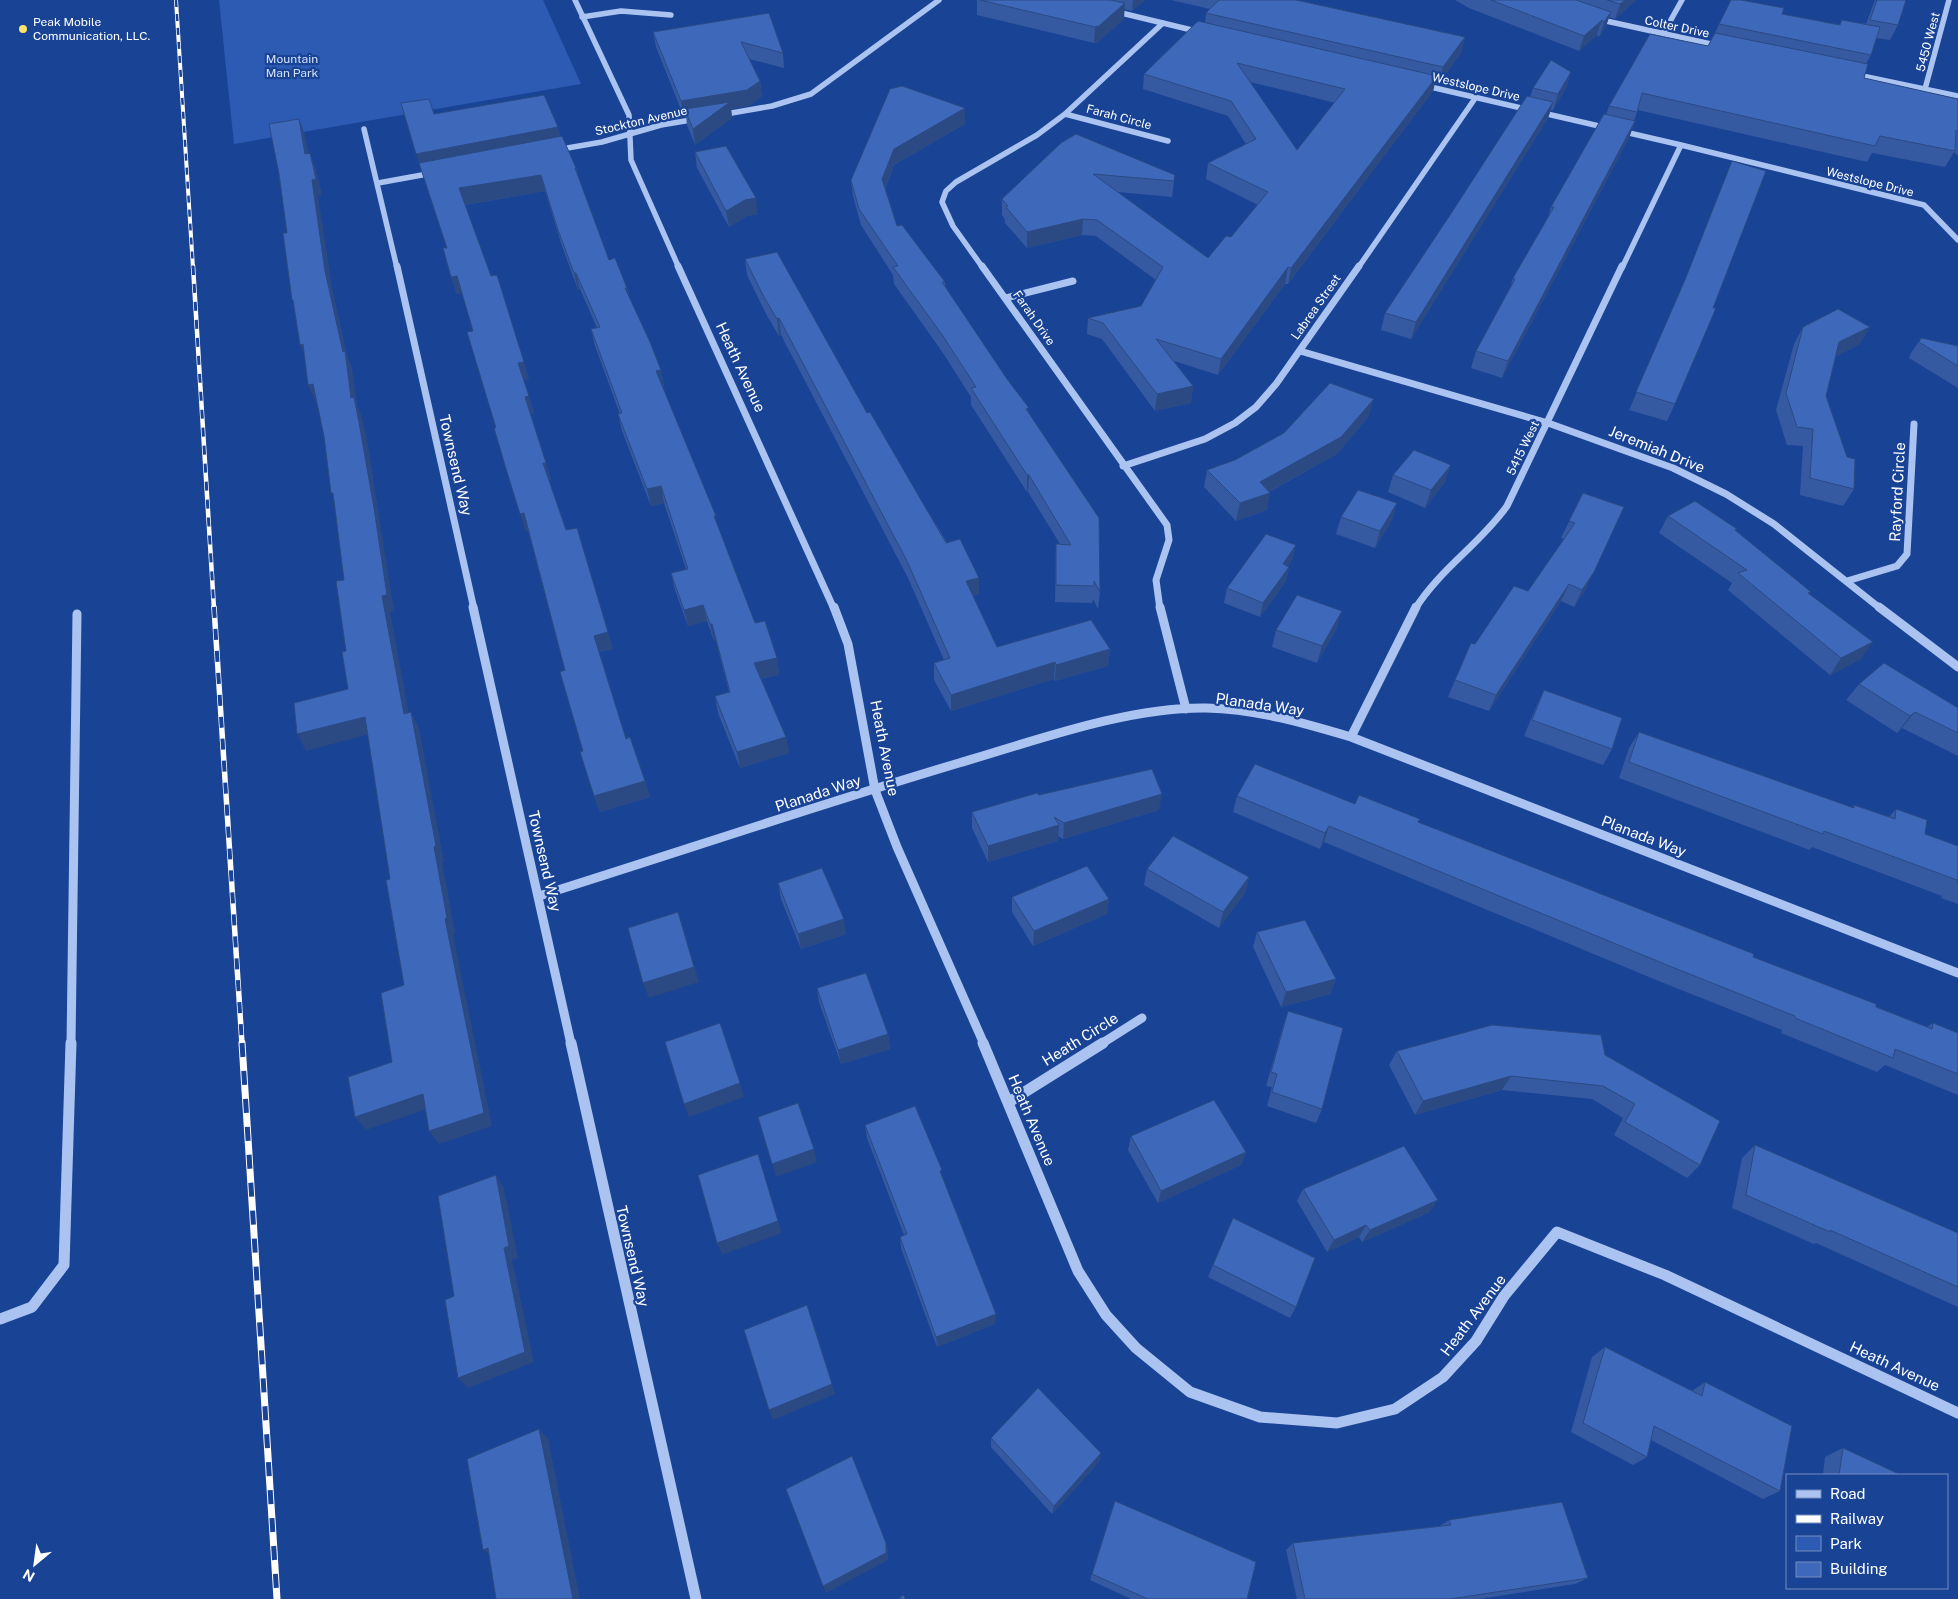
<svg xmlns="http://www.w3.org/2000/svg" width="1958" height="1599" font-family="'Public Sans',sans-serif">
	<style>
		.green { fill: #2d5bb3 }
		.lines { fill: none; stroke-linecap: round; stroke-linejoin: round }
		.minor-far3 { stroke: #abc3f0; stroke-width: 5.5 }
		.minor-far2 { stroke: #abc3f0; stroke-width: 7 }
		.minor-far1 { stroke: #abc3f0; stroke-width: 9 }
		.minor { stroke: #abc3f0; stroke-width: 11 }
		.rail-far3-casing { stroke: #fff; stroke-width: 4 }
		.rail-far2-casing { stroke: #fff; stroke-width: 4.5 }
		.rail-far1-casing { stroke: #fff; stroke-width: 5.5 }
		.rail-casing { stroke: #fff; stroke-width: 7 }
		.rail-far3 { stroke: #194395; stroke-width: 2.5; stroke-dasharray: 7; stroke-linecap: butt }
		.rail-far2 { stroke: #194395; stroke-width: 3; stroke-dasharray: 9; stroke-linecap: butt }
		.rail-far1 { stroke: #194395; stroke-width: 4; stroke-dasharray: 11; stroke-linecap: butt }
		.rail { stroke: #194395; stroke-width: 5; stroke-dasharray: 14; stroke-linecap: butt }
		.wall { fill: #355aa1; fill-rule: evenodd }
		.shaded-wall { fill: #2b4a83 }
		.building { fill: #3e69bb; stroke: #2b4a83; fill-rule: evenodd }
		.poi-dot { fill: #ffe36a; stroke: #194395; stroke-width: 2 }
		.labels { text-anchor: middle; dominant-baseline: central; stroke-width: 4.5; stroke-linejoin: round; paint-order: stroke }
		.far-poi-label { font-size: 12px; fill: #fff; stroke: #194395; text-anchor: start }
		.far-street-label { font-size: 12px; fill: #fff; stroke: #194395 }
		.far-park-label { font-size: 12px; fill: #d2e0fb; stroke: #194395 }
		.street-label { font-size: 15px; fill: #fff; stroke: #194395 }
	</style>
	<rect width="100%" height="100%" fill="#194395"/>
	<path class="green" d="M219,0H543L581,84L234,144Z"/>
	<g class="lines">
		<path class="minor-far3" d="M575,0L629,115L631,160L679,268
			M1113,11L1200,32
			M582,17L621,11L671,15
			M1597,19L1720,46
			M1663,34L1682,0
			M1853,74L1958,96
			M1422,85L1681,145L1924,205L1958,240
			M1925,89L1949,0
			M1065,114L1168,141
			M720,115L772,106L811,94L939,0
			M364,129L397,268
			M556,150L602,142L661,125L697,119
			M378,183L433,173
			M983,268L953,226L942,202L946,191L956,182L1037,135L1065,114L1163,23
			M1358,268L1476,97
			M1622,268L1681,145"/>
		<path class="minor-far2" d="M397,266L474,609
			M678,266L834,609
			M982,266L1167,525L1169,540L1156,580L1160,609
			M1006,298L1073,281
			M1300,351L1548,423L1673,468L1726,494L1774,524L1881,609
			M1123,466L1205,439L1235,423L1256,407L1276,384L1359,266
			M1847,581L1897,566L1907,554L1914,424
			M1415,609C1440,569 1480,544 1507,506L1622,266"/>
		<path class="minor-far1" d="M473,607L571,1044
			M834,607L848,644L875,790L897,847L984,1044
			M1160,607L1186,709
			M1879,607L1958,667
			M1351,737L1416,607
			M539,896C679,852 818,805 959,763C1035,741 1126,707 1206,708C1256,709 1304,723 1351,737L1958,973
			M71,1044L77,614
			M1101,1044L1142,1018"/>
		<path class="minor" d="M571,1043L696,1599
			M983,1043L1078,1271L1106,1315L1136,1348L1190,1392L1260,1417L1337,1423L1395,1409L1443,1377L1476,1341L1504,1296L1557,1232L1665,1275L1958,1413
			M1009,1102L1103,1043
			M0,1319L32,1307L64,1265L71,1043"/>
		<defs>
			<path id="rail-far3" d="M176,0L193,268"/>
			<path id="rail-far2" d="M193,266L214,609"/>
			<path id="rail-far1" d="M214,607L242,1044"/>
			<path id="rail" d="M242,1043L277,1599"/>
		</defs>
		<use href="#rail-far3" class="rail-far3-casing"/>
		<use href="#rail-far2" class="rail-far2-casing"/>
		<use href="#rail-far1" class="rail-far1-casing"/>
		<use href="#rail" class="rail-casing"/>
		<use href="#rail-far3" class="rail-far3"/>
		<use href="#rail-far2" class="rail-far2"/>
		<use href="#rail-far1" class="rail-far1"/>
		<use href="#rail" class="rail"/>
	</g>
	<path class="wall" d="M977,0H1145L1132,11L1124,9V19L1098,42L1094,43L977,15Z
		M1171,0H1296L1465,37L1461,53L1439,83L1435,82L1433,91L1288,284H1285L1218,375L1174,361L1193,386L1191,403L1155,411L1102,339L1087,334L1088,318L1141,306L1156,280L1096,236L1082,235L1027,248L1005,223V220L1002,215V199L1061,143L1175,175L1172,197L1118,192L1208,258L1231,237L1258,205L1206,179L1208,163L1246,144L1228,116L1143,89L1144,74L1205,23L1206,13L1210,9ZM1250,82L1304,95L1335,103L1297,150Z
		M1455,0H1636L1615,19L1609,17L1606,26L1599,37L1597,35L1579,51L1469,8Z
		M1875,0H1906L1898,25L1890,40L1876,38L1871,55L1866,64L1864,78L1958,99V156L1954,152L1945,167L1872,153L1867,162L1638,110L1634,121H1635L1629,138L1502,378L1471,368L1476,351L1510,288L1513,278L1548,217L1551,207L1606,115L1609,106L1708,46L1715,33L1719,24L1784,8L1782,14L1839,25L1842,20L1866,24Z
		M769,13L783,53L784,68L749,59L760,81L762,96L749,106L731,109L732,118L695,145L687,125L686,116L684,117L656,47L653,32Z
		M1571,72L1566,88L1553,110H1551L1548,118L1411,339L1381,330L1385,313L1530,97L1533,88Z
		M401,103L434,114L558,127L560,137L576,168L579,179L609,260L627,288L630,299L661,370L664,387H663L755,623L777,658L779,675L761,679L786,737L789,753L740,768L718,713L715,696L729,692L716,641H714L707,621L688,626L675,590L671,573L686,569L664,503L651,506L622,431L618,414H620L595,346L591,329L597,328L580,289L578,290L561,243L545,191L465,205L529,379L524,380L534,413L530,414L551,480H549L566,530L613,649L599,652L626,739L645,781L650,797L600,812L594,796L565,670L528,530L526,531L496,428L473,331L462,293L457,294L451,277L447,248Z
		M965,108V124L894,165L885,189L897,226L945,282V287L1029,412L1100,592L1098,609L1093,599L1092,603L1055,602L1056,544H1060L1028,492H1027L971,405V397L943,353L894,284L893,275L861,225L853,196L851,180Z
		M695,152L758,214L747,216L729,227L697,168Z
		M1732,161L1675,404L1667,421L1629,410L1678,297Z
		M745,259L867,413L979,594L973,596L997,647L1110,649L1108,666L1055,681L1054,679L951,711L934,680V663L944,660L908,578L781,335L779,336L766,314L747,275Z
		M1803,327L1860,344L1836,356L1826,396L1854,489L1843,506L1800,495L1803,446L1787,445L1776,410L1794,344Z
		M1921,338L1958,346V388L1909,358L1911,353Z
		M1369,416L1337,454L1269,492L1267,510L1236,521L1204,487L1207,470L1235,460L1284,433Z
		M1393,475L1445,482L1425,508L1388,492Z
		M1583,493L1586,589L1574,607L1561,601L1489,711L1448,697L1455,680L1475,644L1528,591L1564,539L1561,538Z
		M1397,503L1392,520L1375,548L1336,534L1341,517Z
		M1668,516L1736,531L1809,594L1861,659L1830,675L1728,590L1732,583L1659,533Z
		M1296,545L1292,560L1288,566L1289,567L1286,581L1260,617L1224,603L1227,588Z
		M1337,628L1317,663L1272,647L1276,630Z
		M1859,684L1958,708V756L1902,728L1897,733L1846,700Z
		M1544,690L1612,749L1603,765L1524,736L1536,707Z
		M1639,732L1852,808L1854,805L1889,817L1896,809L1925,834L1958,846V904L1941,898L1942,896L1812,847L1810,850L1619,778L1629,748Z
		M1039,795L1159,810L1063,839L1058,836V841L988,862L972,828V812Z
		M1237,796L1355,804L1418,822L1927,1027L1933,1023L1958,1033V1095L1885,1065L1877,1072L1781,1033L1782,1030L1661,982L1324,842L1320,849L1233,812Z
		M1147,869L1249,877L1245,893L1219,928L1144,885Z
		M778,883L846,934L801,949L781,899Z
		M1012,897L1109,899L1107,914L1033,946L1012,912Z
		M1257,932L1336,979L1330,994L1281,1007L1253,947Z
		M817,988L888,1034L890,1049L841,1064L819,1002Z
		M1288,1011L1322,1109L1316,1123L1267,1106L1272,1087L1266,1086L1283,1026Z
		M1397,1051L1605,1055L1700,1165L1687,1178L1614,1135L1623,1118L1592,1099L1502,1090L1415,1115L1389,1065Z
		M865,1125L942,1176L995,1324L937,1347L901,1248L900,1237L904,1235L867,1138Z
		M1131,1136L1246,1152L1241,1165L1158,1203L1128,1150Z
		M1755,1145L1958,1233V1307L1816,1243L1814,1244L1732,1208L1742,1158Z
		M1303,1189L1430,1212L1362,1242L1359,1237L1327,1252L1297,1201Z
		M1213,1265L1296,1307L1290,1318L1208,1277Z
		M1605,1347L1692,1391L1705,1382L1780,1491L1763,1499L1651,1440L1647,1457L1633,1465L1571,1432L1592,1357Z
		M991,1438L1101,1453L1099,1462L1052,1514L991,1447Z
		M1843,1448L1901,1475H1823L1825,1457Z
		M1112,1509L1247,1599H1131L1090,1580Z
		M1449,1520L1588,1578L1575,1584L1479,1599H1297L1286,1550L1293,1543L1440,1526Z"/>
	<path class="shaded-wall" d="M1133,0H1145L1132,11Z
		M1625,0H1636L1615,19L1620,4Z
		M1125,3L1124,19L1098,42L1094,43L1095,27Z
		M1611,12L1606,26L1599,37L1604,22Z
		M1602,20L1597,35L1579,51L1584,36Z
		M1465,37L1461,53L1439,83L1443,67Z
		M1571,72L1566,88L1553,110L1558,94Z
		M1437,76L1433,91L1288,284L1291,268Z
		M760,81L762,96L749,106L731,109L732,118L695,145L693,129L685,109L686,116L684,117L681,101Z
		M1553,102L1548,118L1411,339L1416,322Z
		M965,108V124L894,165L882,195V179L894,149Z
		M299,119L305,135L312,170L305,154Z
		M1635,121L1629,138L1502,378L1508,361Z
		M558,127L562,144L422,170L416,154Z
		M310,153L316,169L322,195L318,196L332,287L347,354L352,368L357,405L361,414L368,445L394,611L390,612L412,730L404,714L382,596L351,398L325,271L312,180Z
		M541,175L545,191L464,205L459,188Z
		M756,198L758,214L747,216L729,227L726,211L745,200Z
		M1083,219L1082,235L1027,248V232Z
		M1288,267L1285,284L1218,375L1221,359Z
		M574,273H576L580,289L578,290Z
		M457,276L463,293L457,294L451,277Z
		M625,288H627L631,304Z
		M779,318L781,335L779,336L777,319Z
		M1870,327L1860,344L1830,359L1839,342Z
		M303,344L307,361L300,345Z
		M524,362L529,379L523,380L518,363Z
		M661,370L664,387L660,388L656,371Z
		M313,384L320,401L316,402L308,385Z
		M1193,386L1191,403L1155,411L1157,394Z
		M529,396L534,413L530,414L525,397Z
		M1374,399L1369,416L1337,454L1263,495L1270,493L1267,510L1236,521L1240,503L1260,482Z
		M543,463H546L551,480H549Z
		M1451,465L1445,482L1425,508L1431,490Z
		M1027,475H1029L1028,492H1027Z
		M661,486L664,503L651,506L647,489Z
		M1397,503L1392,520L1375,548L1380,531Z
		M524,513L529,530L526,531L520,514Z
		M577,528L613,649L599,652L594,636Z
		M1296,545L1292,560L1280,579L1283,564Z
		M1289,567L1286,581L1260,617L1263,603Z
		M1594,572L1586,589L1574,607L1582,590Z
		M979,578V594L966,597V581Z
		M1569,584L1561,601L1489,711L1496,695Z
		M703,605L707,621L688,626L684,610Z
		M1342,611L1337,628L1317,663L1322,646Z
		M710,624H712L716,641H714Z
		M1873,642L1861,659L1830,675L1841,658Z
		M1110,649L1108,666L1055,681L1056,665Z
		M777,658L779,675L757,680L754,663Z
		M1055,662L1054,679L951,711V695Z
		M411,712L419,728L444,862H442L455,933L453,934L492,1126L439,1144L429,1131L445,919Z
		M1915,712L1902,728L1897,733L1910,716Z
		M365,717L373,733L306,751L297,734Z
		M786,737L789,753L740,768L737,752Z
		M645,781L650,797L600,812L594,796Z
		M1162,794L1159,810L1063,839L1064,823Z
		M1059,825L1058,841L988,862V846Z
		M1329,826L1324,842L1320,849L1325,833Z
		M1249,877L1245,893L1219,928L1223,912Z
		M1109,899L1107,914L1033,946L1034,931Z
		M678,912L699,982L649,998L643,983Z
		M844,919L846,934L801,949L798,934Z
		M1336,979L1330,994L1281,1007L1286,992Z
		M888,1034L890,1049L841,1064L838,1050Z
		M1511,1076L1502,1090L1415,1115L1423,1101Z
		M740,1083L744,1097L689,1117L684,1104Z
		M423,1094L433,1107L366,1130L355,1117Z
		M814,1149L817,1162L776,1177L772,1164Z
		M1246,1152L1241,1165L1158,1203L1161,1191Z
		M496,1175L504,1188L518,1258L512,1260L534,1362L468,1388L458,1378L504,1248Z
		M1438,1200L1430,1212L1362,1242L1370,1230Z
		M778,1221L782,1233L722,1255L717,1243Z
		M1366,1225L1359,1237L1327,1252L1334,1240Z
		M996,1314L995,1324L937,1347L936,1337Z
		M832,1384L835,1394L773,1420L769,1410Z
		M539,1429L548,1438L580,1599H573Z
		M1101,1453L1099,1462L1052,1514L1054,1506Z
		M886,1543L888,1550V1560L826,1593L823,1586Z
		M488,1548L493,1557L483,1550Z"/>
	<path class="building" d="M980,0H1110L1125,3L1099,26L1095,27Z
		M1219,0H1296L1465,37L1443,67L1206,13Z
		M1491,0H1576L1611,12L1604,22L1602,20L1584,36Z
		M1607,0H1625L1620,4Z
		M1731,0H1741L1784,8L1782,14L1840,25L1842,20L1880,27L1871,55L1719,24Z
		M1877,0H1906L1898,25L1870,20Z
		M769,13L783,53L741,42L760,81L747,90L681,101L653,32Z
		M1198,21L1437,76L1291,268L1288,267L1221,359L1156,339L1193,386L1157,394L1103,323L1088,318L1141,306L1163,267L1097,220L1083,219L1027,232L1006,207L1008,206L1002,199L1061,143L1076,134L1175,175L1174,181L1093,174L1208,258L1226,236L1231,237L1268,192L1208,163L1256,139L1231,101L1144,74ZM1237,63L1345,89L1297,150Z
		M1715,33L1868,64L1864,78L1958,99V132L1956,130L1955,151L1880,136L1875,146L1642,93L1637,112L1609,106L1650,34L1708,46Z
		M1551,60L1571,72L1558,94L1533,88Z
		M902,86L965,108L894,149L882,179L897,226L902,225L945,282H942L1007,379L1029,408L1026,409L1099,518L1100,592L1094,581V586L1056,585V544L1071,545L1029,475H1027L971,388L976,387L943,336L893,267L898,266L859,209L851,180L890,89Z
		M544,95L558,127L416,154L401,103L429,99L434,114Z
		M1527,96L1553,102L1416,322L1385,313L1452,212Z
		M730,102L693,129L685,109Z
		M1604,114L1635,121L1508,361L1476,351L1515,279L1513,278L1554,207H1551Z
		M299,119L305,154L310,153L316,179L312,180L325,271L343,352L345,351L351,398L354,397L360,428L374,508L387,595L382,596L404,714L411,712L436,846L434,847L447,918L445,919L484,1113L429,1131L423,1094L355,1117L348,1077L392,1062L381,993L404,985L386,880L390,879L365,717L297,734L294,703L348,689L342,652L346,651L336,581L344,580L333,493H331L324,436L313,384L308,385L303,344L300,345L293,300H292L283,233H287L279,174L269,124Z
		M562,136L576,168H575L609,260L615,258L627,288H625L650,342L661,370L656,371L716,516H714L755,623L765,621L777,658L754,663L786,737L737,752L715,696L730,692L712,624H710L703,605L684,610L671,573L688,569L661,486L647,489L618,414L622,413L591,329L600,327L576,273H574L557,227L541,175L459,188L491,276L497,275L524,362L518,363L529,396L525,397L546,463H543L566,530L577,528L608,632L594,636L626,739L630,737L645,781L594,796L580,752L583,751L560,672L565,670L524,513L520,514L507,472L494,428H496L467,332L473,331L457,276L451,277L443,248H447L419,163Z
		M726,146L756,198L745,200L726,211L695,152Z
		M1732,161L1766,171L1713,308H1716L1675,404L1636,392L1685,280Z
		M777,252L867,413L870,412L946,543L960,539L979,578L966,581L997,647L1091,620L1110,649L1056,665L1055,662L951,695L934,663L950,658L907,561L779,318L777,319L764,297L745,259Z
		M1838,309L1870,327L1839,342L1826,396L1847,457L1855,459L1854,489L1810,478L1813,429L1797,427L1786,393L1803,327Z
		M1921,338L1958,346V366L1919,342Z
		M1330,383L1374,399L1341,437L1260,482L1270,493L1240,503L1207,470L1235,460L1284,433Z
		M1414,450L1451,465L1431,490L1393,475Z
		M1358,490L1397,503L1380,531L1341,517Z
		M1583,493L1624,507L1594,572L1582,590L1569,584L1496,695L1455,680L1471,643L1475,644L1514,586L1528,591L1575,523L1569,521Z
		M1695,501L1737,529L1735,530L1811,592L1808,593L1873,642L1841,658L1738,573L1747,570L1668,516Z
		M1266,534L1296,545L1283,564L1289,567L1263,603L1227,588Z
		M1297,595L1342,611L1322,646L1276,630Z
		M1884,663L1958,708V733L1915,712L1910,716L1859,684Z
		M1544,690L1622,718L1612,749L1532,720Z
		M1639,732L1854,808V805L1895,819L1896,809L1927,820L1925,834L1958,846V883L1957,882V880L1824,831L1823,834L1629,762Z
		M1255,764L1355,804L1359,795L1420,819L1418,822L1754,954L1753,957L1876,1004V1007L1932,1029L1933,1023L1958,1033V1074L1895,1049L1893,1058L1795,1018V1016L1672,967L1329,826L1325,833L1237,796Z
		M1152,769L1162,794L1064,823L1054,817L1059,825L988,846L972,812L1037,793L1039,795Z
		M1173,836L1249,877L1223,912L1147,869Z
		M1087,866L1109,899L1034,931L1012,897Z
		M822,868L844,919L798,934L778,883Z
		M678,912L694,967L643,983L628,928Z
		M1305,920L1336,979L1286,992L1257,932Z
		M866,973L888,1034L838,1050L817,988Z
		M1288,1011L1343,1028L1322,1109L1272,1092L1277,1074L1271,1072Z
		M720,1023L740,1083L684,1104L665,1042Z
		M1492,1025L1601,1035L1605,1055L1720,1121L1700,1165L1625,1122L1635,1104L1603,1086L1511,1076L1423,1101L1397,1051Z
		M1214,1100L1246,1152L1161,1191L1131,1136Z
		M798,1103L814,1149L772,1164L758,1117Z
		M915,1106L942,1170L940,1171L996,1314L936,1337L900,1237L907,1234L865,1125Z
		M1755,1145L1958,1233V1287L1830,1230V1232L1746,1195Z
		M1404,1146L1438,1200L1370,1230L1366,1225L1334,1240L1303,1189Z
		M758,1154L778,1221L717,1243L698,1175Z
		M496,1175L509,1246L504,1248L525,1352L458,1378L445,1300L454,1296L438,1196Z
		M1233,1218L1315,1258L1296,1307L1213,1265Z
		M807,1305L832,1384L769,1410L744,1330Z
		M1605,1347L1702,1396L1705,1382L1792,1426L1780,1491L1654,1426L1647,1457L1583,1423Z
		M1038,1388L1101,1453L1054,1506L991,1438Z
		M539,1429L573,1599H496L488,1548L483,1550L467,1459Z
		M1843,1448L1901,1475H1839Z
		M852,1456L886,1543V1553L823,1586L786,1489Z
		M1115,1501L1256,1562L1247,1599H1148L1092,1574Z
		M1562,1502L1588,1578L1450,1599H1305L1293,1543L1451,1525L1449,1520Z
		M903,1595L906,1599H899Z"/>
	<circle class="poi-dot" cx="23" cy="29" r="5"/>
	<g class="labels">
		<g class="far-poi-label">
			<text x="33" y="22">Peak Mobile<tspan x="33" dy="14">Communication, LLC.</tspan></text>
		</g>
		<g class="far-street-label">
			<text transform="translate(1677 27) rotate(12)">Colter Drive</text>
			<text transform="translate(1928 42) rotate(-75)">5450 West</text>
			<text transform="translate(1476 87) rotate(13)">Westslope Drive</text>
			<text transform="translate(1119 117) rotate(15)">Farah Circle</text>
			<text transform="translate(641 121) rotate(-13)">Stockton Avenue</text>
			<text transform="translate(1870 182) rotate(14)">Westslope Drive</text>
			<text transform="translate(1316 307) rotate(-55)">Labrea Street</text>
			<text transform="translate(1034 318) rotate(55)">Farah Drive</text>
			<text transform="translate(1523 448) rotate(-64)">5415 West</text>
		</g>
		<g class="far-park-label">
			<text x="292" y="59">Mountain<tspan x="292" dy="14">Man Park</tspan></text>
		</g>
		<g class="street-label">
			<text transform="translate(741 367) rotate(65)">Heath Avenue</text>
			<text transform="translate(1657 449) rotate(22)">Jeremiah Drive</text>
			<text transform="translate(456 465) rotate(77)">Townsend Way</text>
			<text transform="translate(1897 492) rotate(-87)">Rayford Circle</text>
			<text transform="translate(1260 704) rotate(8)">Planada Way</text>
			<text transform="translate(885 748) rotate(79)">Heath Avenue</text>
			<text transform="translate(818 793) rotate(-18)">Planada Way</text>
			<text transform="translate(1644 836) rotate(21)">Planada Way</text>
			<text transform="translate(545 861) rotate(77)">Townsend Way</text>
			<text transform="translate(1080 1039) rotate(-32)">Heath Circle</text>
			<text transform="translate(1032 1120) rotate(67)">Heath Avenue</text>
			<text transform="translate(633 1256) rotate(77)">Townsend Way</text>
			<text transform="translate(1473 1315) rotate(-53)">Heath Avenue</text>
			<text transform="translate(1895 1366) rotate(25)">Heath Avenue</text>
		</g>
	</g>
	<rect x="1786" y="1474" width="162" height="115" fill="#194395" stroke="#758ebf"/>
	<rect x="1796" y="1490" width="25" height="8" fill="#abc3f0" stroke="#758ebf"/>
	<text x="1830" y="1499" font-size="15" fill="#ffffff">Road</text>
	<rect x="1796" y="1515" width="25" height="8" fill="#ffffff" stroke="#758ebf"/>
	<text x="1830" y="1524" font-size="15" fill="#ffffff">Railway</text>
	<rect x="1796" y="1536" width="25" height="15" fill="#2d5bb3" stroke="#758ebf"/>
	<text x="1830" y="1549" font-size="15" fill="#ffffff">Park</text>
	<rect x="1796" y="1562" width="25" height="15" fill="#3e69bb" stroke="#758ebf"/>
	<text x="1830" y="1574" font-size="15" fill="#ffffff">Building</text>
	<g transform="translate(35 1564) rotate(209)" stroke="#194395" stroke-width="4" paint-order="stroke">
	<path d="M0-4L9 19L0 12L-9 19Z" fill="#ffffff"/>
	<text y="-8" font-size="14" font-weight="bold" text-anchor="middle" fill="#ffffff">N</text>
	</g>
</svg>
